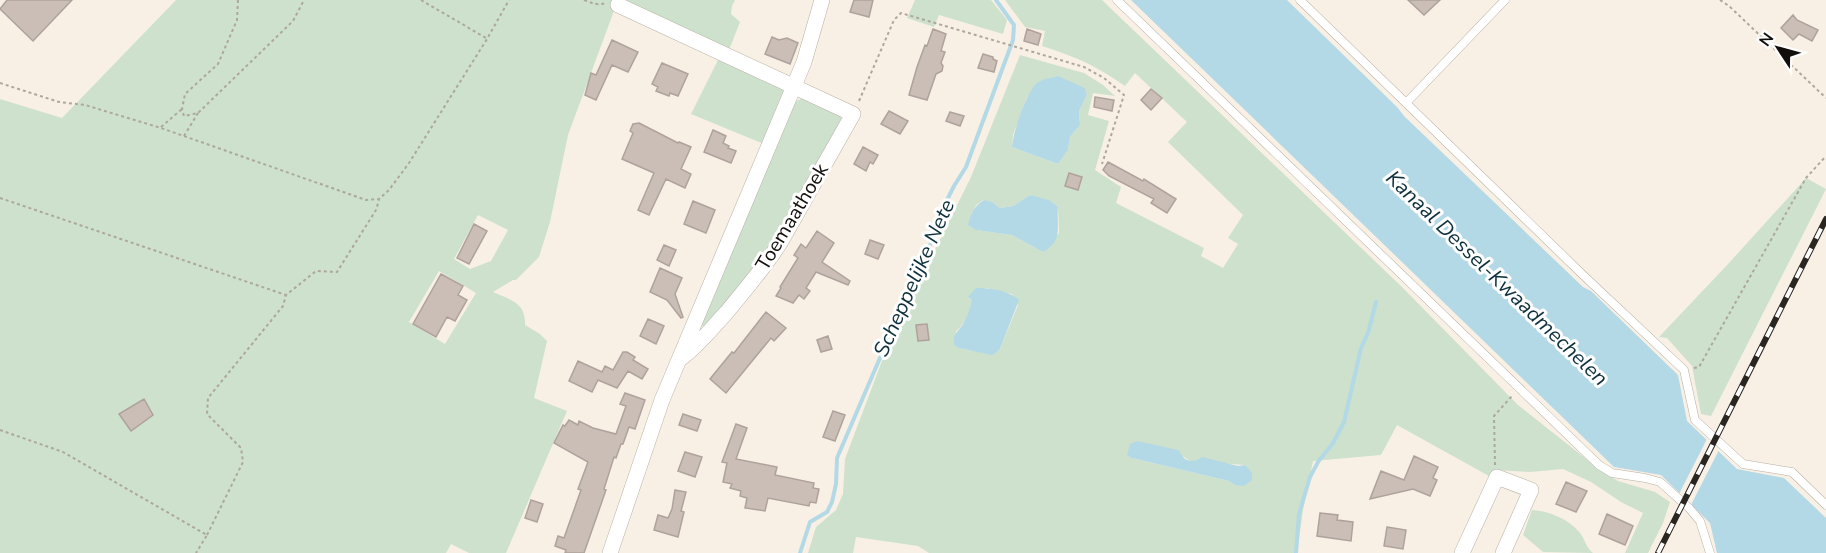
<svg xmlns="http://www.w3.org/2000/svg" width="1826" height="553" font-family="'Nunito Sans',sans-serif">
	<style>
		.green { fill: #cde1cc; fill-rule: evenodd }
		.water { fill: #b3d9e7 }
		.pier { fill: #f8f0e4 }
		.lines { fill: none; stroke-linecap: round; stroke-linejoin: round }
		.stream { stroke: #b3d9e7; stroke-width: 4 }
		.building { fill: #cabeb7; stroke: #afa29c; stroke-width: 1.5 }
		.service-casing { stroke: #b7b0a5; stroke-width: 9 }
		.minor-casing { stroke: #b7b0a5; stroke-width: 16 }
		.path { stroke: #ada79d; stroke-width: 2; stroke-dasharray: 3 3; stroke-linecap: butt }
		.service { stroke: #fff; stroke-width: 8 }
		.minor { stroke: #fff; stroke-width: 15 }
		.rail-casing { stroke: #292521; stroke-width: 6 }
		.rail { stroke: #fefefe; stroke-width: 4; stroke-dasharray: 11; stroke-linecap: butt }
		.labels { text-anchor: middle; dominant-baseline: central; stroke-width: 6; stroke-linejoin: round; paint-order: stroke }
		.street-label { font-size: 20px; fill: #110e0b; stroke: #fefefe }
		.water-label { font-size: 21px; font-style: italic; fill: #0d303c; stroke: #fefefe }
	</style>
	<rect width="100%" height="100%" fill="#f8f0e4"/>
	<path class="green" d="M176,0H618L568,135L550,222L539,257L516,280H513L493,292C510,300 526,302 525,325L540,334L547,341L534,398L567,411L506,553H469L451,544L446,553H0V99L62,118ZM478,215L508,230L491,261L470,269L454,259ZM439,271L476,293L445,344L409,322Z
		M626,0H735L732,6L731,14L740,22L729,50Z
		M915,0H991L1007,20L1003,34L939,15L934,27L907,18Z
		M1005,0H1102L1402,287L1518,405L1600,470L1618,481L1655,492L1670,502L1663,523L1648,553H1625L1643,513L1621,502L1591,482L1563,469L1530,472L1495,470L1489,476L1397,425L1381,455L1313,461L1303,510L1297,553H929L918,546L856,537L853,553H808L816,527L836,510L843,494L845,459L888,345L971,177L1020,55L1084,73L1103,85L1115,96L1093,93L1088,115L1109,121L1095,170L1121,187L1116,203L1204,248L1201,256L1223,268L1238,244L1228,238L1243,215L1168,142L1187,122L1135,73L1125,86C1095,65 1076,57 1042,46L1045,31L1025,27ZM1078,85L1085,88L1087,95L1079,111L1080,125L1070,137L1068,150L1058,164L1012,147L1013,135L1027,97ZM1030,195L1058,207L1059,233L1043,252L1012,235L977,230L971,215L976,205L983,200L992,202L1000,208L1013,206ZM986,288L1012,294L1018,305L1000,349L996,353C982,351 968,352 955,346L956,331C965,324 969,312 973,300L968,298ZM1180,454L1190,461L1245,465L1235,485L1229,481L1132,458Z
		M720,56L782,86L784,93L764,144L691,114Z
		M804,97L837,111L842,119L777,240L707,327L700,325L795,102Z
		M1806,178L1826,189L1711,416L1701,414L1692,366L1667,338L1659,337L1729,263Z
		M1532,510C1549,511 1569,519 1580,533C1585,539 1586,548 1593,553L1543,552L1523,535Z"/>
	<path class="water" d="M1131,0H1287L1397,107L1405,117L1583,287L1591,291L1678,375L1687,421L1737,469L1784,478L1826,518V553H1717L1710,523L1661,475L1614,467Z
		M1058,76L1085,88L1087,95L1079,111L1080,125L1070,137L1068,150L1058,164L1012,147C1013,132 1026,94 1036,84C1041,79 1052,78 1058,76Z
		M1030,195L1049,200L1058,207C1056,227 1064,240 1043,252L1012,235L976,230L968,225C971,213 974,206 984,200L992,202L1000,208L1013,206Z
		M976,288C989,288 1009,290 1019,300L1000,349L996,353L992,355L959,348L955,346C951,335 958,332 963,324C967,316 970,309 972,300L968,297Z
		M1137,441L1178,450L1185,459L1190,461L1197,460L1202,457L1238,466L1245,465L1252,473V480L1244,486L1235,485L1229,481L1132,458L1127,455L1130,444Z"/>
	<path class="pier" d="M1708,437L1720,448L1690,507L1678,496Z"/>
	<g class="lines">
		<path class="stream" d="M800,553L810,522L827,512L832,502L836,484L837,458L901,309L908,286L927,254L938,222L947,200L954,186L966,167L1013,40L1014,25L996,0
			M1296,553L1299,514L1310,477L1318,462L1333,443L1344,422L1361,348L1368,333L1376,302"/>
	</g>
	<path class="building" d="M7,0H72L33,41L0,9Z
		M854,0H873L869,17L850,12Z
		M1408,0H1440L1424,15Z
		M1793,15L1797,20L1818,30L1812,41L1799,34L1793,40L1781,28Z
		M933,29L946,34L941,51L945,52L941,63L943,66L942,71L936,74L927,100L909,95L917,67L925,45L927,46Z
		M1027,29L1041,34L1038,45L1024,41Z
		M772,37L779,40L787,38L798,43L790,64L765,54Z
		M612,40L638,52L628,72L612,65L596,100L585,95L591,73L596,75Z
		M983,54L993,57V59L997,61L994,72L978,68Z
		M662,63L688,74L678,96L670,93L669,96L656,91L658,87L652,84Z
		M1151,89L1162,98L1151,110L1141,100Z
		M1095,97L1114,100L1112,111L1094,107Z
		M889,111L908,121L900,134L881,124Z
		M950,112L964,116L960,126L946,121Z
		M639,123L678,143L679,142L691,147L681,169L691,174L685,188L666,179L649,215L638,210L654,173L622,159L633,133L630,131L633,124Z
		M713,130L726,136L723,143L729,146L728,148L736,151L731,163L704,152Z
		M863,147L878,155L873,164L870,162L866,171L854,164Z
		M1108,162L1143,181L1144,179L1176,199L1167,213L1151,203L1154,199L1109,176L1103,170Z
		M1069,173L1082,177L1078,190L1065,186Z
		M693,201L715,210L706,233L684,224Z
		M474,224L487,231L469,264L457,258Z
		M817,231L834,243L822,262L850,281L848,285L816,272L806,288L810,291L804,299L799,295L793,303L776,296L781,288L780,287L798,258L794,255L801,244L806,248Z
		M870,240L884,245L878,259L865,254Z
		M664,245L676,250L669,266L657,260Z
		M660,268L682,278L675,294L683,317L681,318L667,300L650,292Z
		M441,274L463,286L458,295L467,300L455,321L447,317L436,337L413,324Z
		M766,312L786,328L774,341L771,338L726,393L710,379L732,352L734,353Z
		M648,319L664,326L656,344L640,336Z
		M927,324L929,340L918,341L916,325Z
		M828,336L832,349L821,352L817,340Z
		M623,352H627L635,357L633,360L648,369L642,379L628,371L617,388L598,380L592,392L569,381L578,361L602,372L605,366L613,370Z
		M625,393L645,400L635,429L629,427L623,444H621L616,458L614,457L604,489L606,490L584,553H565L566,550L555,546L558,536L564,538L581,490L578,489L588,462L554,443L563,425L565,426L569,420L578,425L579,421L593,428L616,434L626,406L620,404Z
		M144,399L153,415L131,431L119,414Z
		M833,411L845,415L835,441L823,437Z
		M683,414L701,420L697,431L679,425Z
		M736,424L747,428L736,459L777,467L775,475L814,483L813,488L819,489L816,503L810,502L809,506L768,498L765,511L745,508L747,498L740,496L741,491L730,488L732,484L723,482L727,463L722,462Z
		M685,452L702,457L695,477L678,471Z
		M1414,456L1438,467L1433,478L1437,480L1430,496L1413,489L1370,499L1381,471L1404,480Z
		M1566,482L1587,491L1576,512L1556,504Z
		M675,490L686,492L681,511L684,512L678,537L654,530L658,515L668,518L672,509Z
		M531,500L543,504L537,522L525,518Z
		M1320,513L1338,515L1337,520L1353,522L1351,541L1317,536Z
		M1607,514L1633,526L1625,545L1599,534Z
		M1387,527L1406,530L1403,549L1384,546Z"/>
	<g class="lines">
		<defs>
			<path id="service" d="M1117,0L1599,465L1612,473L1645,478L1660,482L1689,508L1700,521L1710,553
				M1300,0L1583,275L1684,370L1695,420L1743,464L1792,472L1826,505
				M1406,103L1505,0"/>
			<path id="minor" d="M618,5L853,114L780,243C764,268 745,290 726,313C711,329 698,346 680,359
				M610,553L662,400L794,86L804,62L822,0
				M1462,553L1497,477L1531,490L1503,553"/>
		</defs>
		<use href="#service" class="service-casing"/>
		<use href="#minor" class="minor-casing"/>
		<path class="path" d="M238,0L237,20L218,64L185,94L182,109L184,116L198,113L293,21L304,0
			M421,0L486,38
			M584,0C592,3 598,6 606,3
			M1720,0L1729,6L1826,98
			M0,83L59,102L85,105L161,128L366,200L379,199L389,190L409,163L487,39L509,0
			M859,101L894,20L901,13L1084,67L1104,78L1124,95L1102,164
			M161,127L182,109
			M184,136L198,113
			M0,198L286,295
			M1694,368L1699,367L1806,178L1826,156
			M0,430L63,452L207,535L196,553
			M1495,465L1494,416L1512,396
			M207,535L243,462L241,448L207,414L208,398L283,306L286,295L316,271L337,272L376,210L379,200"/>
		<use href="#service" class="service"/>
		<use href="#minor" class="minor"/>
		<defs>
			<path id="rail" d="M1658,553L1826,219"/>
		</defs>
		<use href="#rail" class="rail-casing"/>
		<use href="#rail" class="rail"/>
	</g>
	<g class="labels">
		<g class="street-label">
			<text transform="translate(792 217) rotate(-59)">Toemaathoek</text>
		</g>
		<g class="water-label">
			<text transform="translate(914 278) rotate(-66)">Scheppelijke Nete</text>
			<text transform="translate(1497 278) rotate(44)">Kanaal Dessel-Kwaadmechelen</text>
		</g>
	</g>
	<g transform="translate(1778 48) rotate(306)" stroke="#fefefe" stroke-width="4.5" paint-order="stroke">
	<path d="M0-4.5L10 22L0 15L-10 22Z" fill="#110e0b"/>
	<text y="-9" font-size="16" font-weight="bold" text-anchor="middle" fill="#110e0b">N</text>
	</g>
</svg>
